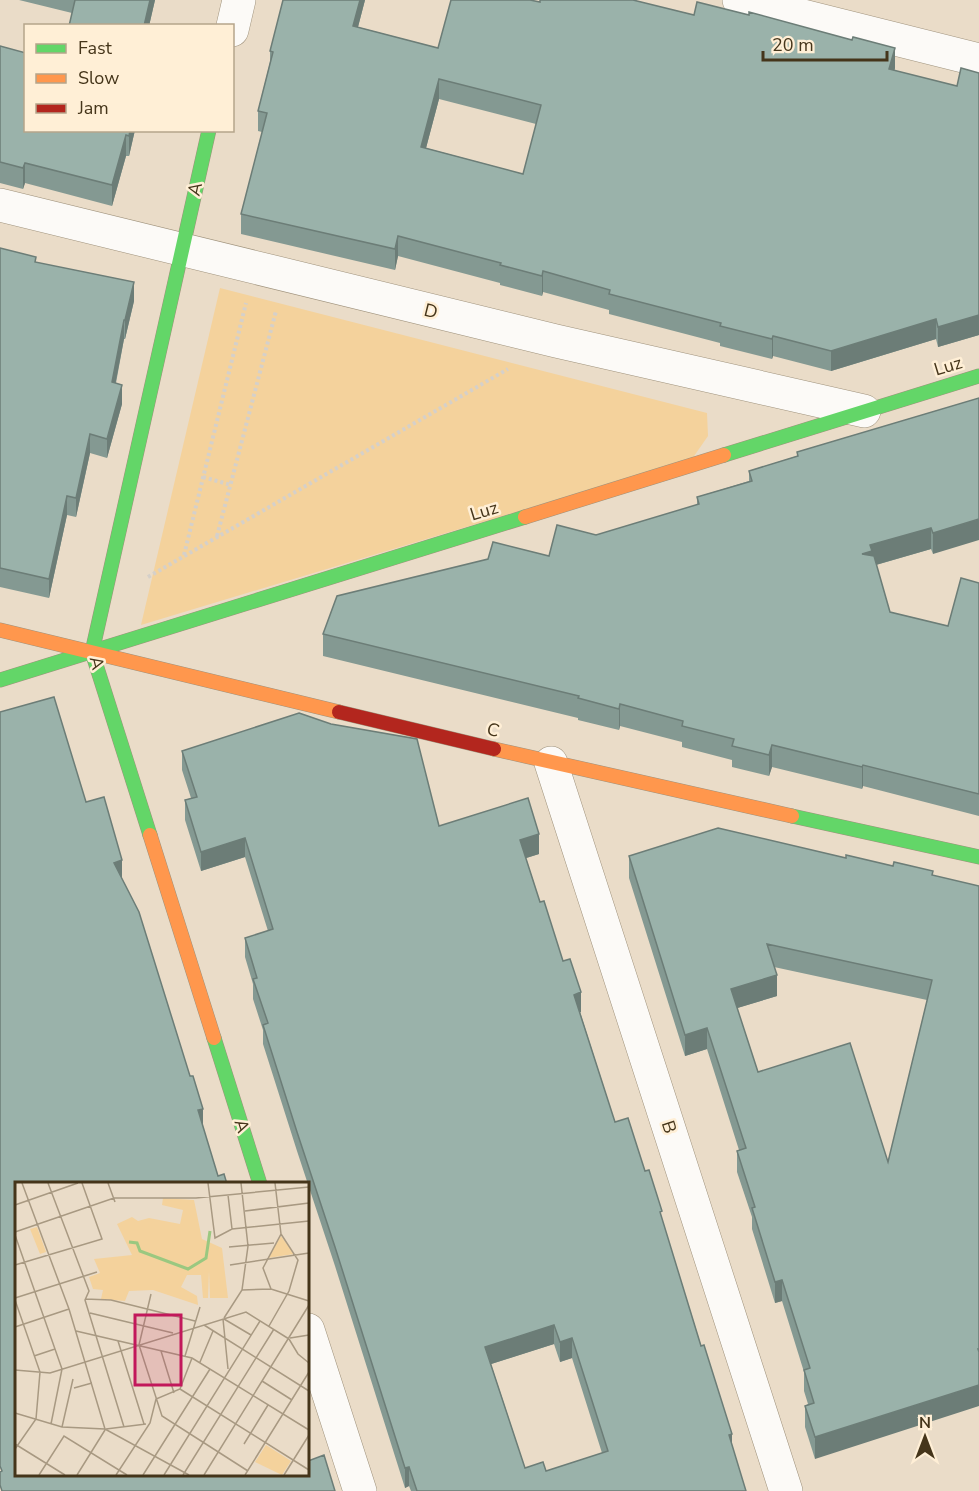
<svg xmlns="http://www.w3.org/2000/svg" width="979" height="1491" font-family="'Nunito Sans',sans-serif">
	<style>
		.green { fill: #f4d29c }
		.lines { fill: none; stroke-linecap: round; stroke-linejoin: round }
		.street-casing { stroke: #9f927c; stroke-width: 34 }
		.fast-casing { stroke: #9f927c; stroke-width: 15 }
		.slow-casing { stroke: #9f927c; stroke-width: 15 }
		.jam-casing { stroke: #9f927c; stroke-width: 15 }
		.path { stroke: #d5d0ca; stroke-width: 4; stroke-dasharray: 3 3; stroke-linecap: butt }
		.street { stroke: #fcfaf7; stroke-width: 33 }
		.fast { stroke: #63d668; stroke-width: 14 }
		.slow { stroke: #ff974d; stroke-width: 14 }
		.jam { stroke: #b3261e; stroke-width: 14 }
		.wall { fill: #849992; fill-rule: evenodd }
		.shaded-wall { fill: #6c7d77 }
		.building { fill: #9ab2aa; stroke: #6c7d77; stroke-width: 1.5; fill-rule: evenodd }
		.labels { text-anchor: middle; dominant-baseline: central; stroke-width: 5; stroke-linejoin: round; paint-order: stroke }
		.street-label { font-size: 18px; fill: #45351a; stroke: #ffefd6 }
		.inset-river { fill: none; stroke: #9ac880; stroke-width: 3 }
		.inset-road { fill: none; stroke: #a89982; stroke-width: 1.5 }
		.view { fill: #c2185b; fill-opacity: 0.15; stroke: #c2185b; stroke-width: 3 }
		.inset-edge { fill: none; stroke: #45351a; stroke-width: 3 }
	</style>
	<rect width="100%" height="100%" fill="#eadcc8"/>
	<path class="green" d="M220,288L707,413L708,436L692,459L141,625Z"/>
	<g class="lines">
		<defs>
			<path id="street" d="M739,0L979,60
				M232,30L239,0
				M0,205L556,341L864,411
				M551,763L786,1491
				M308,1330L360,1491"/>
			<path id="fast" d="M724,455L979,376
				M0,680L525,517
				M792,816L979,857
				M150,835L92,652L209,130
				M214,1038L260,1184"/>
			<path id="slow" d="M525,517L724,455
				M0,630L339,712
				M494,749L792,816
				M150,835L214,1038"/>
			<path id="jam" d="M339,712L494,749"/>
		</defs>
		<use href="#street" class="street-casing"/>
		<use href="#fast" class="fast-casing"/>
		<use href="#slow" class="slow-casing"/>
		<use href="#jam" class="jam-casing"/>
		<path class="path" d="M203,477L231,485
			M217,536L276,311
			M184,555L246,303
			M148,577L508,369"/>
		<use href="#street" class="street"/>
		<use href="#fast" class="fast"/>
		<use href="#slow" class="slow"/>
		<use href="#jam" class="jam"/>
	</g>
	<path class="wall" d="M19,0H155L149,26L72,13Z
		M283,0H365L358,27L438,48L540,2L895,68L894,71L957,86L979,73V335L938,347L936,339L831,371L773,356L772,359L720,346V343L609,314V310L543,292L542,296L500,285V283L398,256L395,270L241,234V214L262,132L258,131V111L270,62V51ZM439,99L536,124L523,174L426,148Z
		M0,46L26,130H135L129,156H126L112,206L25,183L23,189L0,183Z
		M0,248L134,301L125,339H124L116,383L122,404L107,458L90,453L76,517L67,515L49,598L0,587Z
		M979,398L933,554L931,549L876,565L890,612L948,626L979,583V816L863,786L862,789L772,767L769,776L732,767V760L682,747V742L620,726L619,730L578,720V718L323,656V634L549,556L596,535L697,505V497L749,481V471L797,456V452Z
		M182,751L439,826L539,854L526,858L540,902L563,961L581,1012H580L615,1122L645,1171L662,1219L746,1491H411L409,1486L405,1488L335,1266L297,1151L263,1044V1030L253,999V984L245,957V938L268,931L245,857L201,871L185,820V800L191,798L182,770ZM554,1344L560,1362L572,1358L602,1453L546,1471L525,1468L491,1364Z
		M629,856L846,858L979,886L815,1459L805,1427V1406L808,1404L804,1391V1372L782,1301L775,1303L752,1229V1217L737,1172V1151L739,1150L707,1049L685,1056L629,878ZM774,967L927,1000L888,1162L758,1072L737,1008L777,996Z"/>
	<path class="shaded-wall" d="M150,0H155L149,26H144Z
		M360,0H365L353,46V26Z
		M895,48V68L889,90V69Z
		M439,79V99L421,167V147Z
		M130,130H135L129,156V136Z
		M126,135V156L112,206V185Z
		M25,163V183L23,189V168Z
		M398,236V256L395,270V249Z
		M543,271V292L542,296V276Z
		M134,282V301L125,339V320Z
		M979,315V335L938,347V327Z
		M936,319V339L831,371V351Z
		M124,320V339L112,401V382Z
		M773,336V356L772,359V339Z
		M122,385V404L107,458V439Z
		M90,434V453L76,517V498Z
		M67,496V515L49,598V579Z
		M979,519V540L933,554V533Z
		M931,528V549L872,566L862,554L870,545Z
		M620,704V726L619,730V709Z
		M772,745V767L769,776V755Z
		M863,765V786L862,789V767Z
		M539,834V854L520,860V840Z
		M245,838V857L201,871V852Z
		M122,860V881L114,863Z
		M777,975V996L731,1010V989Z
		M581,992V1012L574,1014V995Z
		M707,1028V1049L685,1056V1035Z
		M203,1109V1129L198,1110Z
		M782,1280V1301L775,1303V1282Z
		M554,1325V1344L485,1366V1347Z
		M572,1338V1358L560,1362V1342Z
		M979,1385V1406L815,1459V1437Z
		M732,1434V1454L729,1435Z
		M409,1467V1486L405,1488V1468Z"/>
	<path class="building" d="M75,0H150L144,26H69Z
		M283,0H360L353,26L438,48L451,0H530L540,2V0H633L694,15L697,2L749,15V12L852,40L853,37L895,48L889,69L957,86L961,68L979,73V315L938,327L936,319L831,351L773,336L772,339L720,326L721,323L609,294L610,290L543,271L542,276L500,265L501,263L398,236L395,249L241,214L267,113L258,111L273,52L270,51ZM439,79L541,105L523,174L421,147Z
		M0,46L26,53V130H130L129,136L126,135L112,185L25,163L23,168L0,162Z
		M0,248L36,257L35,262L134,282L125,320H124L112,382L122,385L107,439L90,434L76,498L67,496L49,579L0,568Z
		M979,398V519L933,533L931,528L870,545L872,551L862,554L874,556L890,612L948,626L961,578L979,583V794L863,765L862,767L772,745L769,755L732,746L734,739L682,726L683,721L620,704L619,709L578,698L579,696L323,634L337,596L488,559L493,542L549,556L557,525L596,535L699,504L697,497L752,481L749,471L798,456L797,452Z
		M54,697L86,802L104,797L122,860L114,863L139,912L190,1076H193L203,1109L198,1110L218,1176L224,1174L227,1184H16V1474H308V1461L324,1455L335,1491H2L0,1485V1472L2,1471L0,1466V712Z
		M299,713L331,724L417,739L439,826L528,798L539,834L520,840L540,902L544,901L563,961L570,959L581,992L574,995L615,1122L628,1118L645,1171L649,1170L662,1211L660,1212L701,1346L704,1345L732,1434L729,1435L746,1491H417L409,1467L405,1468L335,1247L297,1132L263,1025L268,1023L253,979L257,978L245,938L273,929L245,838L201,852L185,800L197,797L182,751ZM554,1325L560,1342L572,1338L608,1451L546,1471L543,1462L525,1468L485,1347Z
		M718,828L846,858V855L893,866L894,862L933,871L932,875L979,886V1349H978L979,1352V1385L815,1437L805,1406L814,1403L804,1370L810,1368L782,1280L775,1282L752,1208L755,1207L737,1151L746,1148L707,1028L685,1035L629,856ZM767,944L932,980L888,1162L850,1043L758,1072L731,989L777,975Z"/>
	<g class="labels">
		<g class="street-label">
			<text transform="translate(195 189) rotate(-77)">A</text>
			<text transform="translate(431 311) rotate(14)">D</text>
			<text transform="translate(948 366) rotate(-17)">Luz</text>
			<text transform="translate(484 511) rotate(-17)">Luz</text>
			<text transform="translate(97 663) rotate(76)">A</text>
			<text transform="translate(493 730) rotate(14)">C</text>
			<text transform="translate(242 1126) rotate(72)">A</text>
			<text transform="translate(669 1127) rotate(72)">B</text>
		</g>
	</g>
	<g transform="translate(15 1182)">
		<rect width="294" height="294" fill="#eadcc8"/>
		<path d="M148,16L179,18L187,57L207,66L213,116H195L194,89L193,116H188L186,93H172L166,105L182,114L183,123L138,108L114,109L110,119L86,117L88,108L78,107L74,95L85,91L79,77L117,73L102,42L117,35L123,39L134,36L165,42L168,28L147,23ZM22,45L31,70L25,72L15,47ZM266,54L279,72L253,76ZM251,263L276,279L267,293L240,280Z" fill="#f4d29c"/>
		<path class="inset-river" d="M114,60L122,61L125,69L173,87L191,76L195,49"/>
		<path class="inset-road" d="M7,1L54,127L90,247M33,1L74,109L70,118L109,245M93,1L100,20M193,1L200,56L217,47L294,39M213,13L217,47M0,23L63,1M230,29L294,21M0,50L99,16H181L294,5M0,53L47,187L36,242M214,65L259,61M0,83L87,57L67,1M215,83L294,71M256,107L248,86L266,52L260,1M227,108L256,107L294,119M136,112L124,163L147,234L233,289M0,116L82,90M70,117L96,118L180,139M0,118L25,190L21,237L0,267M75,131L158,151M209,136L227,108L233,64L226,1M208,137L213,187M209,137L236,153M189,143L294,209M254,144L274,109L283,78L266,52M0,145L54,127M61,149L177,176L294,248M275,156L294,153M274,157L283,172L294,181M103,159L129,242M146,169L159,211M19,174L40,167M170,174L185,125M185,180L198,149M0,188L35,191L231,130L274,157M247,199L277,218M59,206L77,201M165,207L294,288M0,231L47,245L90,247L174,293M47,245L58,197M91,247L131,242M0,262L50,293M229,262L253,223M24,293L49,254L112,293M62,293L90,248M101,293L135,241L141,217L165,207L177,176M128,293L195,187M149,293L245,139M168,293L259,147M189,293L294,123M230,293L294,190M269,293L294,253"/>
		<path class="view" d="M120,133H166V203H120Z"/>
		<rect width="294" height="294" class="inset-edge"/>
	</g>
	<rect x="24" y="24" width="210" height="108" fill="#ffefd6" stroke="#b5a58b" stroke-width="1.5"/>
	<rect x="36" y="44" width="30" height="9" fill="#63d668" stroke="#b5a58b" stroke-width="1.5"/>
	<text x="78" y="54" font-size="18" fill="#45351a">Fast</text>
	<rect x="36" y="74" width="30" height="9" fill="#ff974d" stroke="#b5a58b" stroke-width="1.5"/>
	<text x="78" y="84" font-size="18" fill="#45351a">Slow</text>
	<rect x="36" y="104" width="30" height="9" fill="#b3261e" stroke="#b5a58b" stroke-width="1.5"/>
	<text x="78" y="114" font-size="18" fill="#45351a">Jam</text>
	<g transform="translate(925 1437)" stroke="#ffefd6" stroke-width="4.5" paint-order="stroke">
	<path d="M0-4.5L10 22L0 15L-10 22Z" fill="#45351a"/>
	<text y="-9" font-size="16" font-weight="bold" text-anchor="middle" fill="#45351a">N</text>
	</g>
	<path d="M763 51v9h124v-9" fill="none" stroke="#45351a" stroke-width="3"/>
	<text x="772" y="51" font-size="18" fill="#45351a" stroke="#ffefd6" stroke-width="4.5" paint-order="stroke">20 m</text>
</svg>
